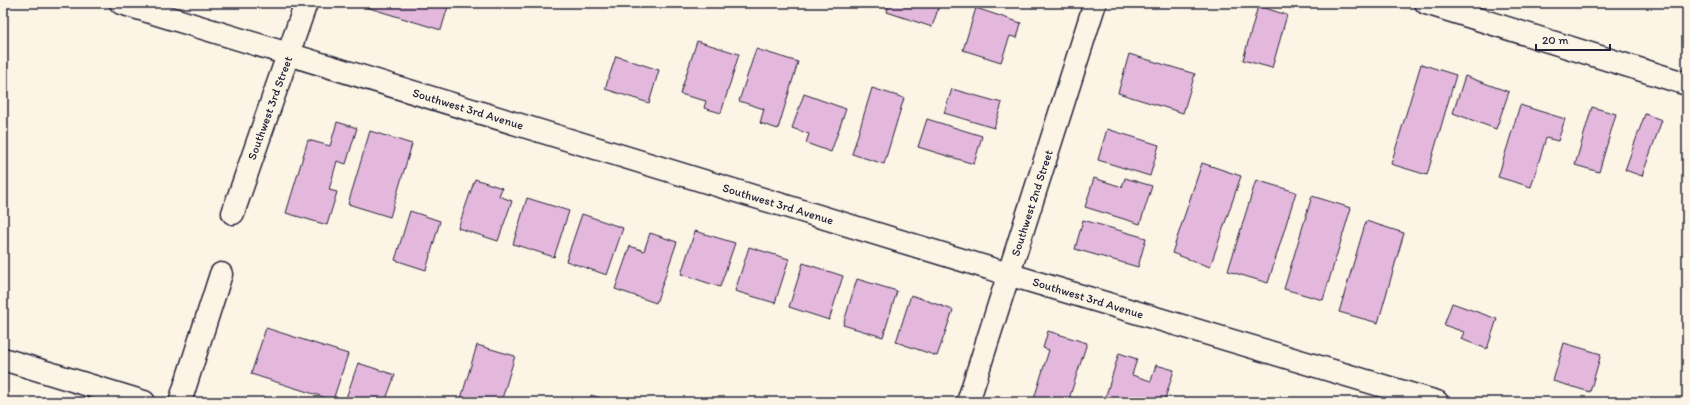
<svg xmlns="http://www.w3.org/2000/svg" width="1690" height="405" font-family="Itim,sans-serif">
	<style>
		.building { fill: #e4b8dc; stroke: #22223b }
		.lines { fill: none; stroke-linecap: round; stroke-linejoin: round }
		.minor-casing { stroke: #22223b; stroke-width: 25 }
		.minor { stroke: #fcf5e5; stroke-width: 22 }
		.labels { text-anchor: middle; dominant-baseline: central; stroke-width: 3.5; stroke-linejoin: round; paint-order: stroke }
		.street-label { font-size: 12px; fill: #22223b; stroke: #fcf5e5 }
	</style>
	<rect width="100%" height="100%" fill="#fcf5e5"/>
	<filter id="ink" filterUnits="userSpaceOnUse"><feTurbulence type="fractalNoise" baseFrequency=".025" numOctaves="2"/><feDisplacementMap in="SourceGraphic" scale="8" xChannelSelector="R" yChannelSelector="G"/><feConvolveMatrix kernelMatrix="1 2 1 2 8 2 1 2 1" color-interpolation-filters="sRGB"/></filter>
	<g filter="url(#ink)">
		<path class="building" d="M368,3H449L441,30L366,7Z
			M889,3H940L932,27L887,12Z
			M1258,6L1287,15L1272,68L1243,60Z
			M976,8L1021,23L1017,38L1010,36L1001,62L963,50Z
			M697,41L739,54L721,113L704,108L706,101L680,94Z
			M756,49L798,62L778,129L760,123L764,109L739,101Z
			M1129,54L1195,74L1183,113L1118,93Z
			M616,56L659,70L649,103L605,89Z
			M1421,64L1456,75L1427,175L1391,164Z
			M1465,76L1509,92L1496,129L1453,113Z
			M872,88L904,98L884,164L852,154Z
			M952,89L1002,103L994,128L944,113Z
			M804,94L846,109L831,152L806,143L809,134L792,128Z
			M1520,105L1565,119L1558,141L1546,138L1531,187L1498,177Z
			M1592,107L1616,114L1599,172L1575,165Z
			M1645,114L1662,120L1642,176L1625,170Z
			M927,119L982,136L974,164L918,147Z
			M337,122L357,128L346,164L337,161L329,190L337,192L327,225L286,213L308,140L330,146Z
			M1107,129L1159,145L1150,176L1098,160Z
			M370,131L412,144L390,217L348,204Z
			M1202,163L1241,176L1210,267L1172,253Z
			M1094,178L1122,187L1125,178L1152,186L1140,224L1085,207Z
			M475,179L502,188L499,196L512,201L498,241L458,228Z
			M1256,180L1296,192L1268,283L1228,271Z
			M1312,196L1351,208L1323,300L1284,289Z
			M527,198L569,211L554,257L513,244Z
			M410,211L440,221L426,270L395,260Z
			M582,214L623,228L607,275L566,261Z
			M1083,220L1146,238L1138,267L1075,249Z
			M1366,221L1404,233L1378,323L1339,312Z
			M695,231L735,243L720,287L681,274Z
			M650,233L677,242L656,303L615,289L630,246L644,251Z
			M749,247L789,259L775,303L735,291Z
			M803,263L843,276L829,320L789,307Z
			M857,279L897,291L883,337L843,325Z
			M911,295L953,310L937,356L896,342Z
			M1452,303L1497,319L1487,349L1461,339L1464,332L1444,325Z
			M266,328L348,354L333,400L251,374Z
			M1048,331L1087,343L1068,402H1033L1049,350L1043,348Z
			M1564,343L1601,354L1590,392L1553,381Z
			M477,345L515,356L501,402H460Z
			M1119,353L1137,359L1132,375L1151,381L1156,365L1174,370L1164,402H1104Z
			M358,363L395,375L385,402H358L346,398Z
			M591,395L614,402H589Z"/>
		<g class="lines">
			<defs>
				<path id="minor" d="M121,3L1031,281L1437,402
					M1426,3L1687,84
					M233,213L306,3
					M3,359L144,402
					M180,402L221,274
					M968,402L1095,3"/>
			</defs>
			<use href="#minor" class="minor-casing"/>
			<use href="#minor" class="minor"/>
		</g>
	</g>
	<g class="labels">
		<g class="street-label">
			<text transform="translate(270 108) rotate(-70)">Southwest 3rd Street</text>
			<text transform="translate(468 109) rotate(17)">Southwest 3rd Avenue</text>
			<text transform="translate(1032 203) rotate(-72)">Southwest 2nd Street</text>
			<text transform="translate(778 204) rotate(17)">Southwest 3rd Avenue</text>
			<text transform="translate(1088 298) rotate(17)">Southwest 3rd Avenue</text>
		</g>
	</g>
	<rect width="1690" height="405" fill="none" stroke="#fcf5e5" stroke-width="16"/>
	<rect x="8" y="8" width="1674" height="389" fill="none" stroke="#22223b" stroke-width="1.5" filter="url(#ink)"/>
	<path d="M1536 44v6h74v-6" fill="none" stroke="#22223b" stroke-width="2"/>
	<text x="1542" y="44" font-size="12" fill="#22223b" stroke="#fcf5e5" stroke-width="3" paint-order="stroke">20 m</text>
</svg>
